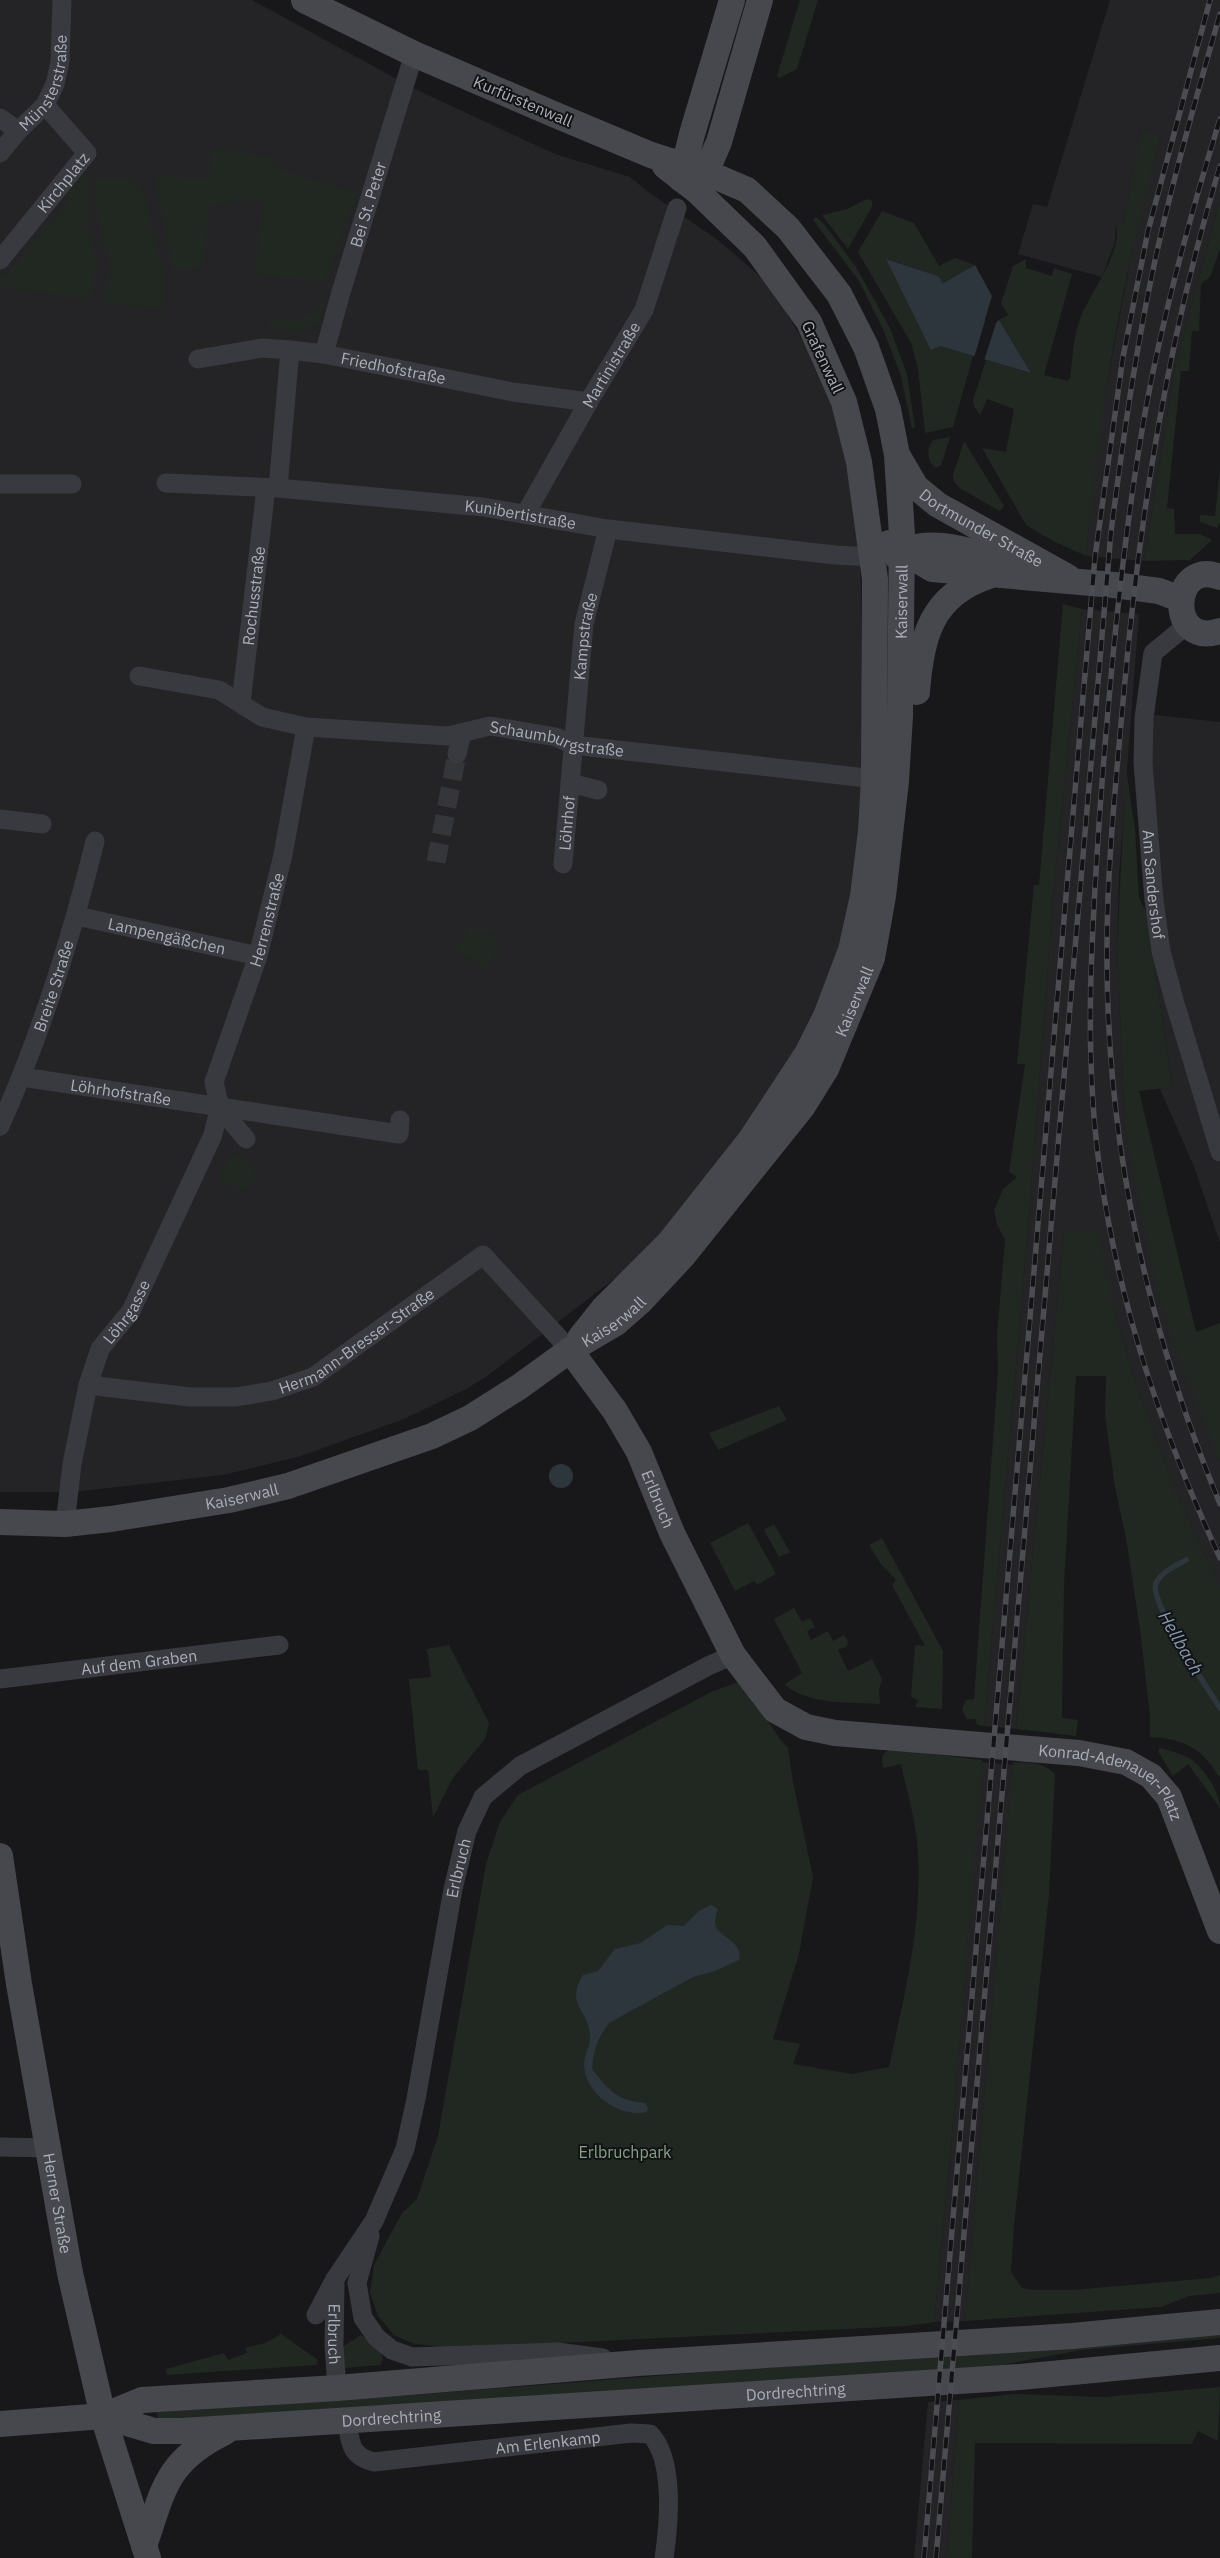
<svg xmlns="http://www.w3.org/2000/svg" width="1220" height="2558" font-family="'IBM Plex Sans',sans-serif">
	<style>
		.built { fill: #242427 }
		.green { fill: #202821 }
		.water { fill: #2e363d }
		.pier { fill: #18181a }
		.lines { fill: none; stroke-linecap: round; stroke-linejoin: round }
		.stream { stroke: #2e363d; stroke-width: 5.5 }
		.street-tunnel { stroke: #35363a; stroke-width: 19; stroke-dasharray: 19 9; stroke-linecap: butt }
		.street { stroke: #393a3f; stroke-width: 19 }
		.secondary { stroke: #47484e; stroke-width: 26 }
		.rail-casing { stroke: #4c4d53; stroke-width: 5.5 }
		.rail { stroke: #131315; stroke-width: 4; stroke-dasharray: 11; stroke-linecap: butt }
		.labels { text-anchor: middle; dominant-baseline: central; stroke-width: 4; stroke-linejoin: round; paint-order: stroke }
		.street-label { font-size: 16px; fill: #aaaeb9; stroke: #131315 }
		.park-label { font-size: 16px; fill: #82a385; stroke: #131315 }
		.water-label { font-size: 18px; font-style: italic; fill: #839bb3; stroke: #131315 }
	</style>
	<rect width="100%" height="100%" fill="#18181a"/>
	<path class="built" d="M0,0H252L417,90L555,154L630,177L647,191L718,240L770,285L802,339L837,416L860,533L864,829L844,947L802,1052L660,1237L630,1267L486,1377L466,1389L404,1419L298,1457L223,1475L73,1492H0Z
		M1110,0H1220V199L1175,368L1144,561L1086,556L1094,465L1106,389L1139,214L1161,137L1141,131L1123,225L1116,223L1115,242L1102,277L1018,254L1033,204L1047,207Z
		M1082,609L1139,614L1119,875L1117,947L1125,1126L1220,1464V1587L1176,1492L1131,1370L1115,1312L1064,1233L1016,1729L984,1726L1028,1229L1053,897Z
		M1137,713L1220,722V1243L1195,1169L1160,1089L1172,1086L1147,914Z
		M981,1762L1013,1765L965,2321L934,2322L952,2135Z
		M959,2400L947,2558H914L928,2402Z"/>
	<path class="green" d="M800,0H818L797,69L779,78L777,76Z
		M1141,130L1161,137C1122,274 1099,414 1086,556L1053,541L1026,525L982,448L1006,452L1014,409L987,399L980,415L974,406L973,400L986,360L1031,373L999,320L1008,315L1001,303L1013,266L1026,259V268L1052,276L1054,268L1072,274L1044,375L1067,381L1070,378C1073,356 1073,335 1082,314C1091,293 1126,245 1115,223L1123,224Z
		M212,149L273,157L274,167L358,193L325,281L254,274L263,202L249,199L210,205L202,268L173,271L155,176L207,179Z
		M87,176L88,225L96,264L91,299L0,287V272L4,277L68,202L66,190L76,177Z
		M95,178L130,179L135,182L144,192L165,281L163,309L103,302L110,267L100,228L95,198Z
		M867,199L872,201V207L848,249L822,215L847,209Z
		M1220,199V249L1210,277L1201,284L1199,331H1192L1189,371H1181L1167,508L1174,509L1175,534H1200L1212,540L1190,560L1144,561L1175,368Z
		M882,211L914,223L939,266L955,258L975,265L942,283L938,276L887,259L940,346L973,356L953,427L925,433L918,369L911,343L858,252Z
		M816,217L824,224L856,267L890,328L907,374L915,427L912,429L901,376L883,329L859,281L813,220Z
		M327,297L320,323L302,330L267,328L268,320C301,320 304,322 327,297Z
		M950,437L941,465L936,468C927,461 926,449 933,440Z
		M964,441L1004,506L1000,511L961,489L954,482L953,475Z
		M1220,468V522L1217,528L1200,522V515L1215,516Z
		M1063,604L1082,609L1053,897L1028,1229L984,1726L977,1725L975,1719H967L962,1709L966,1700L974,1699L998,1371L997,1336L1005,1240L997,1224L994,1210L1003,1189L1017,1177L1009,1172L1025,1064H1017L1034,885H1039Z
		M1126,768L1135,829L1139,898L1147,914L1172,1087L1139,1091L1196,1332L1220,1323V1464L1171,1335L1153,1274L1125,1126L1117,947Z
		M473,922L503,942L486,969L455,949Z
		M233,1153L249,1163L259,1180L236,1193L233,1186L217,1178Z
		M1064,1233H1098L1115,1312L1131,1370L1176,1492L1220,1587V1775L1218,1776C1203,1748 1181,1738 1150,1737V1716L1140,1629L1126,1538L1115,1487L1105,1415L1106,1376H1076L1064,1584L1062,1718L1078,1720L1076,1736L1016,1729Z
		M779,1406L787,1420L718,1450L709,1433Z
		M748,1523L776,1574L757,1585L754,1581L735,1591L710,1543Z
		M774,1524L790,1552L779,1557L764,1530Z
		M882,1538L943,1651L942,1709L915,1707L918,1700L911,1697L915,1645L925,1646L892,1585L896,1580L880,1563L869,1545Z
		M794,1608L802,1622L810,1618L815,1627L807,1631L811,1640L828,1631L833,1641L844,1635L848,1641L847,1646L838,1650L848,1671L872,1659L882,1679L879,1690L880,1704C850,1702 811,1705 786,1686L785,1684L802,1673L774,1619Z
		M449,1645L489,1723L485,1739L453,1778L433,1817L428,1770H418L409,1679L431,1677L427,1649Z
		M741,1681L780,1739L788,1748L793,1782L813,1877L799,1954L773,2039L800,2044L793,2064L852,2074L889,2067C904,1996 922,1927 918,1854C917,1824 907,1793 901,1764L883,1768C881,1759 882,1754 890,1749L982,1760L952,2135L934,2322L907,2326L455,2348L414,2344L394,2335L378,2316L370,2293L374,2265L402,2213L417,2199L438,2136L486,1864L500,1822L518,1795L711,1692Z
		M1160,1748C1169,1750 1178,1753 1187,1757C1202,1764 1220,1792 1220,1808L1188,1764L1173,1776L1158,1751Z
		M1013,1762C1029,1763 1045,1762 1055,1774L1049,1895L1014,2225L1011,2272L1022,2288L1035,2290H1072L1211,2278L1220,2275V2293L1189,2296L1161,2307L965,2321Z
		M1220,2332V2338L1081,2350L991,2367L158,2420L157,2412L411,2395Z
		M281,2334L318,2360L316,2365L167,2375L166,2369L224,2353L228,2360L247,2353L245,2348L265,2343Z
		M361,2335C371,2339 389,2354 380,2365L344,2368L342,2347Z
		M1220,2387L1218,2441L1198,2431L1192,2444L975,2443L972,2558H947L959,2400L1014,2394L1103,2397Z"/>
	<path class="water" d="M886,259L938,276L943,283L975,265L992,296L985,319L997,322L999,320L1031,373L940,346L931,350Z
		M549 1476a12 12 0 1 1 24 0a12 12 0 1 1-24 0Z
		M711,1905L718,1909C704,1940 744,1934 739,1960L715,1971L693,1977L609,2023C598,2037 593,2051 592,2069C608,2090 618,2101 645,2103L648,2108L647,2112C619,2118 585,2094 584,2065C584,2055 591,2045 590,2035C588,2009 565,2005 583,1975L598,1971L615,1949L641,1943L667,1925L684,1926L699,1911Z"/>
	<path class="pier" d="M986,317L997,320L984,361L974,358Z"/>
	<g class="lines">
		<path class="stream" d="M1186,1560C1176,1566 1162,1571 1156,1583C1148,1600 1208,1689 1220,1708"/>
		<path class="street-tunnel" d="M436,862L457,754"/>
		<g class="street">
			<path d="M0,118L18,131"/>
			<path id="s1" d="M0,153L18,131L45,105L55,84L60,62L62,0"/>
			<path id="s2" d="M0,260L87,153L45,105"/>
			<path id="s3" d="M324,354L341,292L414,54"/>
			<path id="s4" d="M198,359L262,348L290,350L324,354L513,392L589,402"/>
			<path id="s5" d="M166,483L278,488L483,507L608,529L835,555L874,557"/>
			<path d="M0,484H72"/>
			<path d="M278,488L290,350"/>
			<path id="s6" d="M526,513L592,396L644,310L677,208"/>
			<path id="s7" d="M1188,624L1153,653L1144,718L1143,763L1154,900L1161,951L1174,1000L1220,1152"/>
			<path id="s8" d="M139,676L219,690L262,717L306,727L448,736L490,726L556,737L573,745L885,780"/>
			<path id="s9" d="M241,703L266,488"/>
			<path d="M457,754L462,733"/>
			<path d="M570,783L598,790"/>
			<path d="M0,819L42,824"/>
			<path id="s10" d="M563,864L584,624L608,529"/>
			<path id="s11" d="M77,916L258,956"/>
			<path id="s12" d="M22,1077L399,1134L400,1120"/>
			<path id="s13" d="M0,1126C41,1035 71,939 95,841"/>
			<path id="s14" d="M246,1139L220,1108L214,1082L258,956L283,855L306,727"/>
			<path id="s15" d="M88,1385L190,1397H236L272,1391L313,1377L483,1255L570,1350"/>
			<path id="s16" d="M65,1524L72,1464L88,1385L100,1349L131,1311L212,1137L220,1108"/>
			<path id="s17" d="M0,1679L279,1645"/>
			<path d="M0,2147L50,2148"/>
			<path d="M370,2236L357,2283L363,2318L377,2338L392,2350L412,2357L557,2352L603,2358"/>
			<path id="s18" d="M335,2283L334,2346L337,2388"/>
			<path id="s19" d="M316,2315L335,2279L374,2221L405,2149L416,2099L453,1889L467,1831L483,1797L520,1766L708,1666L733,1655"/>
			<path id="s20" d="M346,2420C351,2442 349,2456 374,2462L631,2433L650,2434C675,2459 669,2525 664,2558"/>
		</g>
		<g class="secondary">
			<path d="M681,179L692,134L732,0"/>
			<path d="M699,188L719,142L760,0"/>
			<path id="s21" d="M899,458L916,487L938,505L1068,577"/>
			<path d="M889,543L932,569L1114,585L1159,591L1180,599"/>
			<path d="M897,557C923,531 986,556 1017,565"/>
			<path d="M1220,577C1171,557 1166,649 1220,631"/>
			<path d="M917,692C921,637 931,595 989,576"/>
			<path d="M580,1338L603,1309L669,1243L751,1139L807,1054L826,1016L851,950L863,896L871,831L874,779L875,579L859,462L844,402L809,322L755,247L697,191L665,166"/>
			<path id="s22" d="M570,1350L615,1411L639,1452L672,1533L733,1655L775,1710L806,1727L835,1733L1079,1753L1126,1762L1151,1776L1169,1797L1220,1931"/>
			<path id="s23" d="M0,1522L65,1524L111,1519L229,1500L288,1486L432,1436L470,1418L519,1387L570,1350L616,1323L641,1301L682,1257L803,1106L826,1069L872,958L883,896L896,781L900,716L902,535L897,455L888,409L866,347L839,294L788,228L747,190L705,172L651,155L558,116L414,54L304,0"/>
			<path id="s24" d="M0,1856L19,1984L70,2273L103,2416L148,2558"/>
			<path id="s25" d="M103,2416L154,2431H182L1020,2377L1220,2358"/>
			<path d="M0,2424L103,2416L142,2400L337,2388L638,2363L1072,2336L1220,2322"/>
			<path d="M144,2546C164,2488 166,2461 225,2432"/>
		</g>
		<defs>
			<path id="rail" d="M1220,119C1190,216 1163,314 1145,413C1122,544 1110,677 1100,809C1092,930 1083,1051 1100,1171C1120,1309 1162,1432 1220,1558
				M1220,166C1168,338 1140,512 1124,691C1116,781 1106,873 1107,964C1108,1153 1148,1330 1220,1504
				M924,2558L1095,557L1123,357L1148,231L1210,0
				M936,2558L1111,532C1124,432 1138,332 1161,234C1178,160 1199,87 1220,14"/>
		</defs>
		<use href="#rail" class="rail-casing"/>
		<use href="#rail" class="rail"/>
	</g>
	<g class="labels">
		<g class="street-label">
			<text stroke="none"><textPath href="#s1" startOffset="86">Münsterstraße</textPath></text>
			<text transform="translate(523 101) rotate(23)">Kurfürstenwall</text>
			<text stroke="none"><textPath href="#s2" startOffset="100">Kirchplatz</textPath></text>
			<text stroke="none"><textPath href="#s3" startOffset="156">Bei St. Peter</textPath></text>
			<text transform="translate(823 357) rotate(65)">Grafenwall</text>
			<text stroke="none"><textPath href="#s6" startOffset="171">Martinistraße</textPath></text>
			<text stroke="none"><textPath href="#s4" startOffset="198">Friedhofstraße</textPath></text>
			<text stroke="none"><textPath href="#s5" startOffset="356">Kunibertistraße</textPath></text>
			<text stroke="none"><textPath href="#s21" startOffset="111">Dortmunder Straße</textPath></text>
			<text stroke="none"><textPath href="#s9" startOffset="108">Rochusstraße</textPath></text>
			<text stroke="none"><textPath href="#s23" startOffset="1469">Kaiserwall</textPath></text>
			<text stroke="none"><textPath href="#s10" startOffset="229">Kampstraße</textPath></text>
			<text stroke="none"><textPath href="#s8" startOffset="431">Schaumburgstraße</textPath></text>
			<text stroke="none"><textPath href="#s10" startOffset="41">Löhrhof</textPath></text>
			<text stroke="none"><textPath href="#s7" startOffset="278">Am Sandershof</textPath></text>
			<text stroke="none"><textPath href="#s14" startOffset="238">Herrenstraße</textPath></text>
			<text stroke="none"><textPath href="#s11" startOffset="92">Lampengäßchen</textPath></text>
			<text stroke="none"><textPath href="#s13" startOffset="150">Breite Straße</textPath></text>
			<text stroke="none"><textPath href="#s23" startOffset="1064">Kaiserwall</textPath></text>
			<text stroke="none"><textPath href="#s12" startOffset="100">Löhrhofstraße</textPath></text>
			<text stroke="none"><textPath href="#s16" startOffset="225">Löhrgasse</textPath></text>
			<text stroke="none"><textPath href="#s23" startOffset="659">Kaiserwall</textPath></text>
			<text stroke="none"><textPath href="#s15" startOffset="284">Hermann-Bresser-Straße</textPath></text>
			<text stroke="none"><textPath href="#s23" startOffset="244">Kaiserwall</textPath></text>
			<text stroke="none"><textPath href="#s22" startOffset="174">Erlbruch</textPath></text>
			<text stroke="none"><textPath href="#s17" startOffset="140">Auf dem Graben</textPath></text>
			<text stroke="none"><textPath href="#s22" startOffset="770">Konrad-Adenauer-Platz</textPath></text>
			<text stroke="none"><textPath href="#s19" startOffset="475">Erlbruch</textPath></text>
			<text stroke="none"><textPath href="#s24" startOffset="352">Herner Straße</textPath></text>
			<text stroke="none"><textPath href="#s18" startOffset="51">Erlbruch</textPath></text>
			<text stroke="none"><textPath href="#s25" startOffset="696">Dordrechtring</textPath></text>
			<text stroke="none"><textPath href="#s25" startOffset="291">Dordrechtring</textPath></text>
			<text stroke="none"><textPath href="#s20" startOffset="230">Am Erlenkamp</textPath></text>
		</g>
		<g class="park-label">
			<text x="625" y="2152">Erlbruchpark</text>
		</g>
		<g class="water-label">
			<text transform="translate(1181 1643) rotate(60)">Hellbach</text>
		</g>
	</g>
</svg>
